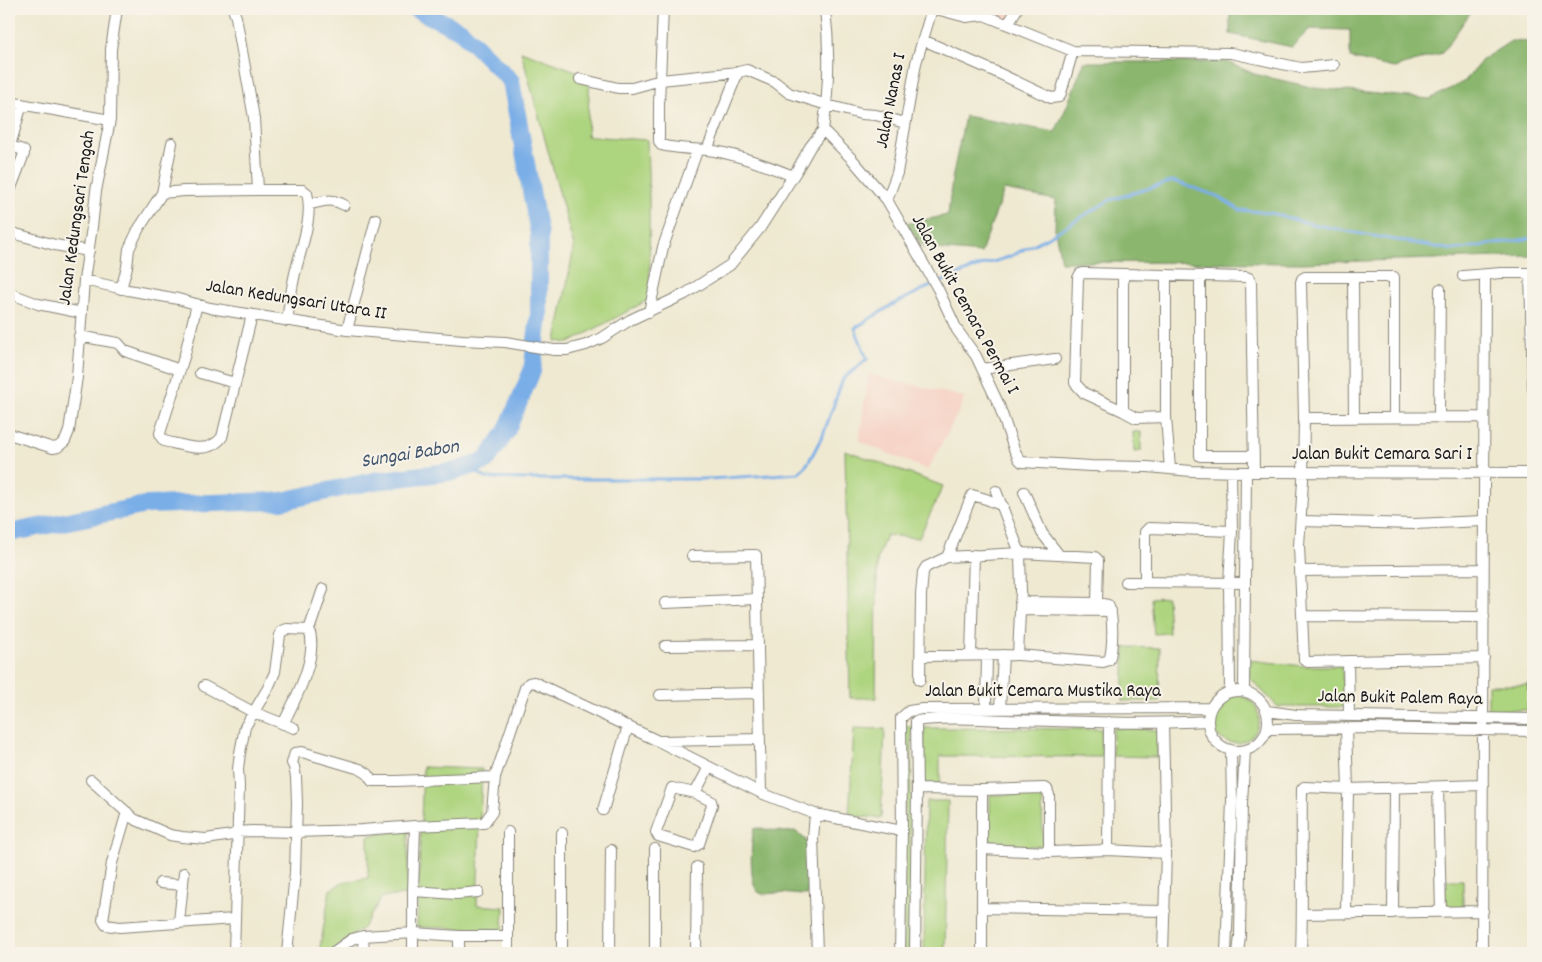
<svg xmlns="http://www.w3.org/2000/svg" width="1542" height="962" font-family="Dekko,sans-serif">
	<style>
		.built { fill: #f6d2c4 }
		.green { fill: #add47e; stroke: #64784d }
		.forest { fill: #8ab66d; stroke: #536944 }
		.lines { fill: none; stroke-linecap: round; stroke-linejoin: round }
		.stream { stroke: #7aaee7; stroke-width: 3 }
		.river { stroke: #7aaee7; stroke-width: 18 }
		.minor-casing { stroke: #868276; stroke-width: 12 }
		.minor { stroke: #fff; stroke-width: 10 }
		.labels { text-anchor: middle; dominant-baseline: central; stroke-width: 4; stroke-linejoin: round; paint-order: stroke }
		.street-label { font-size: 19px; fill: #1c1c1c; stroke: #f7f3e8 }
		.water-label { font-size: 20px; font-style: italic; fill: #42566d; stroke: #f7f3e8 }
	</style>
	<rect width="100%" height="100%" fill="#f7f3e8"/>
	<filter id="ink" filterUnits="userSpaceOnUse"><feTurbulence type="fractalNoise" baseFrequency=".02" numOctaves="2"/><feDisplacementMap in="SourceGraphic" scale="10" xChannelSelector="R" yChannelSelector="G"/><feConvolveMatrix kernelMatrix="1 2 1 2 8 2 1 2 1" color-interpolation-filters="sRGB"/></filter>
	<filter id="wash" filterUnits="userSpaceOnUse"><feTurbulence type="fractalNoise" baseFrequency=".0096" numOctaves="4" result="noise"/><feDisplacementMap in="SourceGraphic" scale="20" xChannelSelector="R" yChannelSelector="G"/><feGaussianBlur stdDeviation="1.12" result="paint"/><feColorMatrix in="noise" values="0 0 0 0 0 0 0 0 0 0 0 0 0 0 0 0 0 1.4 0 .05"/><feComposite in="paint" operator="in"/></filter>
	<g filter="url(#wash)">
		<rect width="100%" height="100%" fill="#efe9d1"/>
		<path class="built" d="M977,9H1015L1008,23L976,10Z
			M868,374L964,397L961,407L928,470L859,441Z"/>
		<path class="green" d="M521,51L590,76L587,136L647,140L649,199L650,299L569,343L556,341L574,247Z
			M1133,432H1141V451L1134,452Z
			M845,450L943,486L919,538L886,535L877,560L876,698H850Z
			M1167,597L1169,633L1154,634L1151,598Z
			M1125,647L1160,648L1159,701H1123Z
			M1249,660L1303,666H1342L1344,707H1278L1248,676Z
			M1488,685H1528L1529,710H1488Z
			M1211 719a24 24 0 1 1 48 0a24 24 0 1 1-48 0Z
			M906,726H912L909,953H903Z
			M854,728L885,729L881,818L849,816Z
			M924,728L1102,729V757L940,756V784H924Z
			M1113,728L1158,730L1157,757L1112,756Z
			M423,767L482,769L477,905L504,907L503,930L417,927Z
			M1042,794L1043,846H990V795Z
			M926,801H948L945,953H924Z
			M408,830V895L382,897L363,928L329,953H319L330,890L343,882L368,878V836Z
			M1445,880H1463V907H1445Z"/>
		<path class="forest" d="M1230,9H1473L1442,53L1394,68L1350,58V30L1310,29L1292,47L1230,34Z
			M1511,41L1533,42V256L1300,263L1061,262L1055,230L1056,200L1004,190L981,253L925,248L905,224L948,215L952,179L965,116L1055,132L1067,106L1084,62H1228L1254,74L1315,88L1430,99L1465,81L1483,59Z
			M758,828L786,832L795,831L806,840L807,845L805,853L808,885L807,895C796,895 786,893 776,893C771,893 765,895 760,893C748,888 751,840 754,829Z"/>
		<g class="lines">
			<path class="stream" d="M469,467L486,478L526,479H709L799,473L808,463L823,435L843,379L867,359L855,328L892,305L924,289L977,267L1009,257L1050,236L1110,200L1173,181L1217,196L1240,210L1271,213L1303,222L1351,232L1453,250L1533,238"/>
			<path class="river" d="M9,533L147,505L282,501L374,481L456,471L486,461L506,432L532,371L539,317V234L511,81L461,31L416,9"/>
		</g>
	</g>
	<g filter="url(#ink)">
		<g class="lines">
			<defs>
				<path id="minor" d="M663,9L659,103V141L661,145C676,149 692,149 708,150C737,154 766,165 793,176
					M825,9C830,49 829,90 823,130L852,159L887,200L938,289L957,330L976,356L999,405L1014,449L1019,459L1022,462L1091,466L1148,467L1191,471L1246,472L1533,473
					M936,9L966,17L984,15L1073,51L1231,53L1301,68L1334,65
					M1008,24L1017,9
					M923,40L996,72L1051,98L1059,97L1061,93L1073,51
					M580,79L618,88H632L661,80L738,72
					M9,102L110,120
					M9,146L20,149L24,151V154L9,193
					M10,146L22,104
					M707,150L738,72L747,70L775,82L789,93L827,105L861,114L876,115L905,123
					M258,190H303L307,193C314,218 299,253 294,278C291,292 289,306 287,321
					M162,193L184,191L258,190L254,118L236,17L233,9
					M887,200L897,173L916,63L932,9
					M309,204C324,202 331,197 344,205
					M9,232L55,245L89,251
					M1530,273L1533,389
					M1123,275V411L1136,418L1166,417
					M1166,275V417L1170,469
					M1200,276V456H1254
					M1463,276L1501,273H1533
					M1353,277L1354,418
					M84,280L128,290L178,299L210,308L347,330L462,340L505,342L554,350H567L586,345L602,338L630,320L685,294L730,265L760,228L797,170L810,147L823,130
					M121,289L127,267L129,249L138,230L162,193L172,143
					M9,293L38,304L82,313
					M197,304L185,354L160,433L161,437L164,441C183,445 208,456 222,437L252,315
					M649,312L663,247L697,151
					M347,330L376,219
					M79,336L118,343L125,351L180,370
					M982,369L1055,359
					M200,373L235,383
					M1123,411L1084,393L1075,383L1078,278L1080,274L1083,273L1246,277L1249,278L1251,282L1254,472
					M1394,417V277H1305L1302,279L1301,282L1304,418L1303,480L1299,546L1304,660L1308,662L1484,658
					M1439,417L1440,289
					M1304,418L1484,417
					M9,434L53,448L58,447L65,441L69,431L77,377L84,280L92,227L96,191L110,120L111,49L117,9
					M996,491L1020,553L1021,591L1018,655
					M1024,492L1042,533L1059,555
					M1301,521L1414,524L1483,521
					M692,556L756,555L761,793
					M947,557L972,495L986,499L1003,506
					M1300,571L1483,569
					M1126,582L1245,583
					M1145,582V532L1149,528L1232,531
					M665,603L757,599
					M1533,604V699
					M1020,610L1111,611
					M1302,616L1484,617
					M665,646L758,645
					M971,655L974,555
					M921,656L1018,655L1103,662L1109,660C1113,650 1114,615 1108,605L1097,603L1020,602
					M1348,661L1349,716
					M920,680L921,595L923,572L926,567L947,557L1020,553L1095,557L1098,560L1097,603
					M204,686L253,712L294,728
					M1244,690L1246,472
					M1208 721a30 30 0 1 1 60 0a30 30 0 1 1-60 0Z
					M1230,691L1229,583L1232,531L1231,472
					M660,695L759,693
					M986,709L987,655
					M1000,709L1003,655
					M909,711L922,709L1210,708
					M1267,711L1296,715L1533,719
					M916,721C945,717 975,719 1004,720C1072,721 1140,725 1207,721
					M1163,723L1166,853L1163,953
					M283,724C295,700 319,656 309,630L323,589
					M1268,729L1366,728L1533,731
					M661,741L760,739
					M91,780L134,819L170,835L182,837L206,839L232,835L237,832L252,831L295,832L362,830L415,826L484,823L492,812L495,777L525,688L529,683L534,682L658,741L761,793L815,814L902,831
					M1438,787L1441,912
					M917,789L982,790L1044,788L1047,789L1049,795V852
					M695,793L711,801L712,805L699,844L694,847L658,836L656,832L672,788L695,793L709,767
					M603,810L628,726
					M127,812L112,863L103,920L106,925L120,927L234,919
					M815,814L813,838L817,953
					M982,849L1049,852L1108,850L1166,853
					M1108,850L1109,722
					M160,883L183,885
					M413,891L457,894L478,892
					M982,908L1165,911
					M1393,913L1394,788
					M1303,914L1483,911
					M1346,914L1348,789L1346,728
					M179,922L184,873
					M363,936L364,953
					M234,953L239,786L238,769L240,753L245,727L268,688L275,672L280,635L282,631L287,629L309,630
					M287,953L295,873L297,803L296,777L294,767L292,763L295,753L302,752L360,769L368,774L372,781H396L495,777
					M332,953L352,939L363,936L414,933L459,936H508
					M413,953V891L415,826
					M459,953V936
					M508,953V832
					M562,953V833
					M610,953L611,850
					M655,953V849
					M696,953L697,867
					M900,953L902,831L901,722V718L909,711
					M915,953L917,789L916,721
					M982,953V790
					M1226,953L1232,801L1231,750
					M1238,953L1240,936L1242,803L1245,751
					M1301,953C1303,899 1301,844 1302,789L1304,787L1348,789L1483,785
					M1482,953C1484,727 1483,501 1485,275"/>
			</defs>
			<use href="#minor" class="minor-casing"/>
			<use href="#minor" class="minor"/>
		</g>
	</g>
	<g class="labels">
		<g class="street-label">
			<text transform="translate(892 101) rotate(-79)">Jalan Nanas I</text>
			<text transform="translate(78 218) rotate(-82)">Jalan Kedungsari Tengah</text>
			<text transform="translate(296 301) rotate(9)">Jalan Kedungsari Utara II</text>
			<text transform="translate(964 305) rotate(61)">Jalan Bukit Cemara Permai I</text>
			<text x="1382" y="455">Jalan Bukit Cemara Sari I</text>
			<text x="1043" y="692">Jalan Bukit Cemara Mustika Raya</text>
			<text transform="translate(1400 699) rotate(1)">Jalan Bukit Palem Raya</text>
		</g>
		<g class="water-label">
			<text transform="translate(410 455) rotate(-9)">Sungai Babon</text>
		</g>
	</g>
	<rect width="1542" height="962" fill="none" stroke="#f7f3e8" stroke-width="30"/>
</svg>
